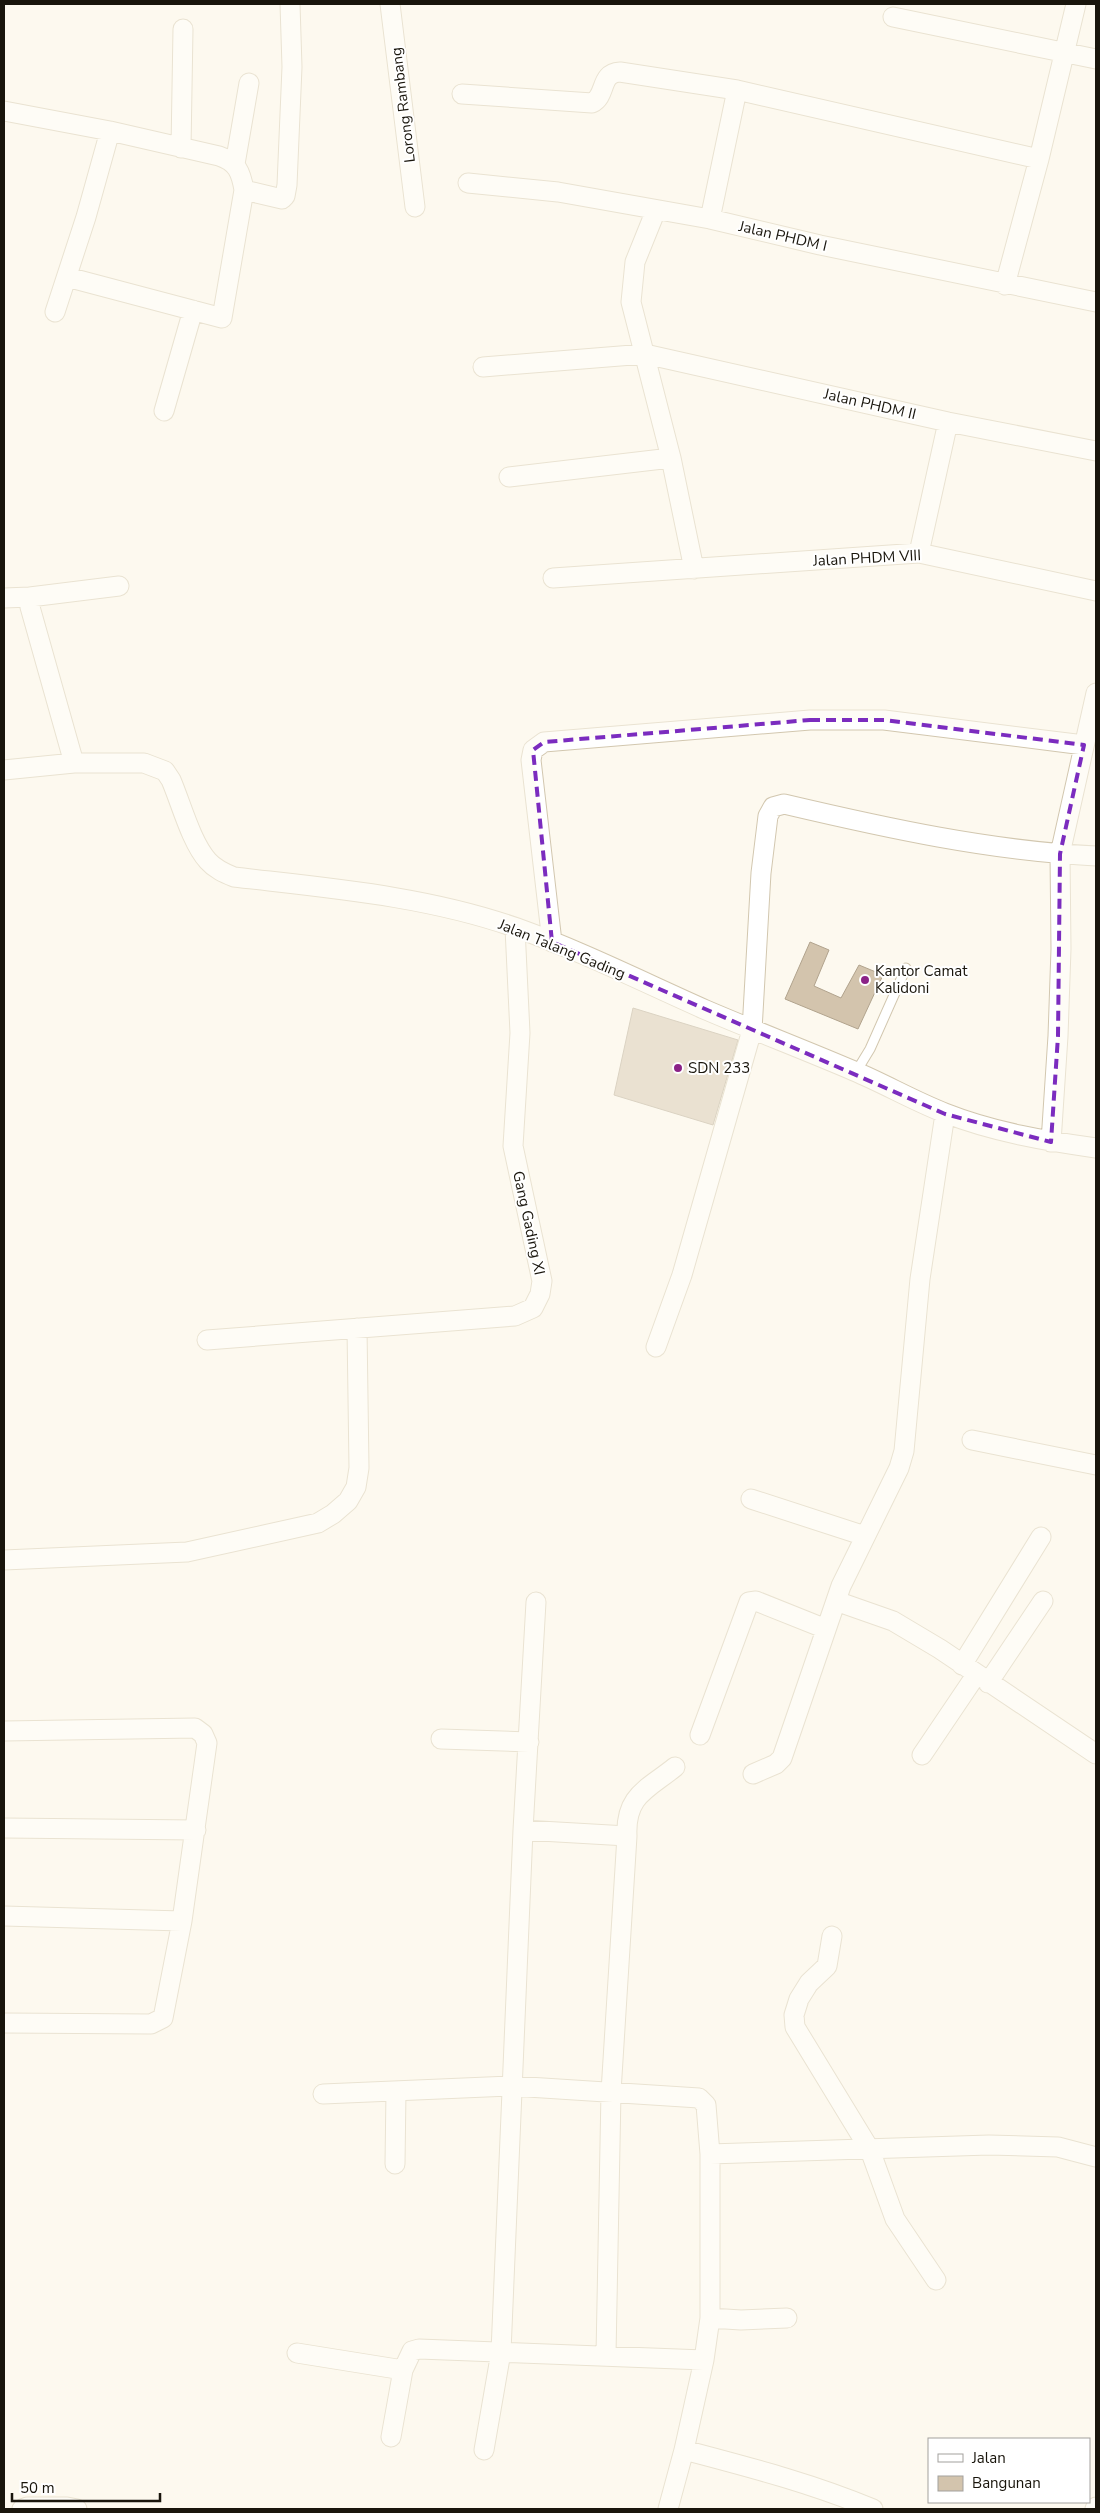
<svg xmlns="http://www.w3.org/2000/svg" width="1100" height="2513" font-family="'Nunito Sans',sans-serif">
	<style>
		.building { fill: #d3c4ad; stroke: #b1a38d }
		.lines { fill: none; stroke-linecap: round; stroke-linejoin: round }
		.service-casing { stroke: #d2c7af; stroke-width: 11 }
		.minor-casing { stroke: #d2c7af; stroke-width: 21 }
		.service { stroke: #fff; stroke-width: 9 }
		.minor { stroke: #fff; stroke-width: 19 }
		.marked { fill: none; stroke: #7b2cbf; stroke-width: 4; stroke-dasharray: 10 6; stroke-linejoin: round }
		.poi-dot { fill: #8b2287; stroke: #fff; stroke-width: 2 }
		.labels { text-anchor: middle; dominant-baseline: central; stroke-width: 4; stroke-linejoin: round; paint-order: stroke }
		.street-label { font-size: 15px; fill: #19150c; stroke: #fff }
		.poi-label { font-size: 15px; fill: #19150c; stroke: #fff; text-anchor: start }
	</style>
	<rect width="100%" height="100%" fill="#fdf9ef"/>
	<path class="building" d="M810,942L829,950L814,986L841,998L859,965L883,975L858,1029L785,999Z
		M633,1008L738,1040L713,1125L614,1095Z"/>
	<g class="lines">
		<defs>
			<path id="service" d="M856,1072L870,1049L906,968"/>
			<path id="minor" d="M390,4L415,207
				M893,17L1096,59
				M462,94L592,103C607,96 599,73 620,72L737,90
				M4,111L110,131L219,156C237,162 241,172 244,190L282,199L285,196L287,185L292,67L290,4
				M181,148L183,29
				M235,164L249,83
				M468,183L558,192L710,219L820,245L1096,302
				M656,210L635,262L631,302L671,458L694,569
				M710,219L737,90L1039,159
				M67,277L222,318L244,190
				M1005,285L1039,159L1076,4
				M55,312L86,217L110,131
				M483,367L645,354L948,422L1096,451
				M164,411L193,310
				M509,477L671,458
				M919,553L948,422
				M553,578L919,553L1096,591
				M4,598L30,597
				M74,763L30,607V597L119,586
				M4,770L74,763H144L165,771L171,780C181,803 191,842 208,861C215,869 224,873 234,877C328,888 427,896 517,928C581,951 643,982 706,1010C755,1031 805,1050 854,1071C885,1084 914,1101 945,1113C993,1132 1046,1141 1096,1148
				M552,942L531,760L533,750L544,742L810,720H884L1084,745
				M1051,1142L1058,1036L1061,949L1060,854L1096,693
				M207,1340L515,1316L533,1308L540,1294L542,1281L513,1146L520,1033L515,928
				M656,1347L682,1275L752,1030L761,873L768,816L773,807L784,804C886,828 991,851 1096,856
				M972,1440L1096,1465
				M751,1499L865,1536
				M4,1560L187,1552L318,1523L333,1514L348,1501L356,1487L359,1468L357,1328
				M836,1601L893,1621L940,1649L1096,1754
				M962,1665L1041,1537
				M988,1683L1043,1601
				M4,1731L195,1728L203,1734L207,1743L182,1921L163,2018L151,2024L4,2023
				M700,1735L749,1602L756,1601L826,1629
				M441,1739L529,1742
				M922,1755L976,1675
				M753,1774L776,1764L782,1758L841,1586L899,1468L904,1451L920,1279L945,1114
				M4,1828L196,1830
				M523,1830L627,1836L611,2092L606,2355
				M627,1836C625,1795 648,1789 675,1767
				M4,1916L182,1921
				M832,1936L827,1966L809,1983L799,1999L794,2015L795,2027L870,2150L895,2219L936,2280
				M323,2094L512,2086L699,2098L706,2105L710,2154V2318L704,2360L684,2450L668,2509
				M710,2154L989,2145L1058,2147L1096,2157
				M395,2164L396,2091
				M710,2318L741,2320L787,2318
				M297,2353L403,2370
				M391,2437L403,2370L412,2351L419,2349L704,2360
				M484,2450L501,2352L523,1830L536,1602
				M684,2450C748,2467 811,2483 873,2509
				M22,2509L27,2507H67L77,2509
				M1095,2509L1096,2507"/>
		</defs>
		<use href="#service" class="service-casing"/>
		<use href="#minor" class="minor-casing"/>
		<use href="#service" class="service"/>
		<use href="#minor" class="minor"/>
	</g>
	<path d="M0 0H1100V2513H0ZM810,720H884L1084,745L1060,854L1058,1036L1051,1142L945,1114L552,942L533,750L544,742Z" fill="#fdf9ef" fill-opacity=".55" fill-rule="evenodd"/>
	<path class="marked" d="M810,720H884L1084,745L1060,854L1058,1036L1051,1142L945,1114L552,942L533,750L544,742Z"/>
	<g class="poi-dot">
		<circle cx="865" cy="980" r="5"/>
		<circle cx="678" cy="1068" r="5"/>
	</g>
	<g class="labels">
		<g class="street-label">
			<text transform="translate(403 105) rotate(-97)">Lorong Rambang</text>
			<text transform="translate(783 236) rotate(13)">Jalan PHDM I</text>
			<text transform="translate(870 404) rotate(13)">Jalan PHDM II</text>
			<text transform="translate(867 558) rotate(-3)">Jalan PHDM VIII</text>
			<text transform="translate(562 949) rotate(22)">Jalan Talang Gading</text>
			<text transform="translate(529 1223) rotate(78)">Gang Gading XI</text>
		</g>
		<g class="poi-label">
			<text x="875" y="971">Kantor Camat<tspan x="875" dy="17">Kalidoni</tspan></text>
			<text x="688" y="1068">SDN 233</text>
		</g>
	</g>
	<rect width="1100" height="2513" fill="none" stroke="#19150c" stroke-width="10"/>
	<rect x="928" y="2438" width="162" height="65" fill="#ffffff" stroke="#a3a19e"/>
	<rect x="938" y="2454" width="25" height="8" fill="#ffffff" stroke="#a3a19e"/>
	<text x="972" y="2463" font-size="15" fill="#19150c">Jalan</text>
	<rect x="938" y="2476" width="25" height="15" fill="#d3c4ad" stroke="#a3a19e"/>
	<text x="972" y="2488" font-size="15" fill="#19150c">Bangunan</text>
	<path d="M12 2493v8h148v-8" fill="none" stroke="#19150c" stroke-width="2.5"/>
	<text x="20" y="2493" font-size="15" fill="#19150c" stroke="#ffffff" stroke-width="4" paint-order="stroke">50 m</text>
</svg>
